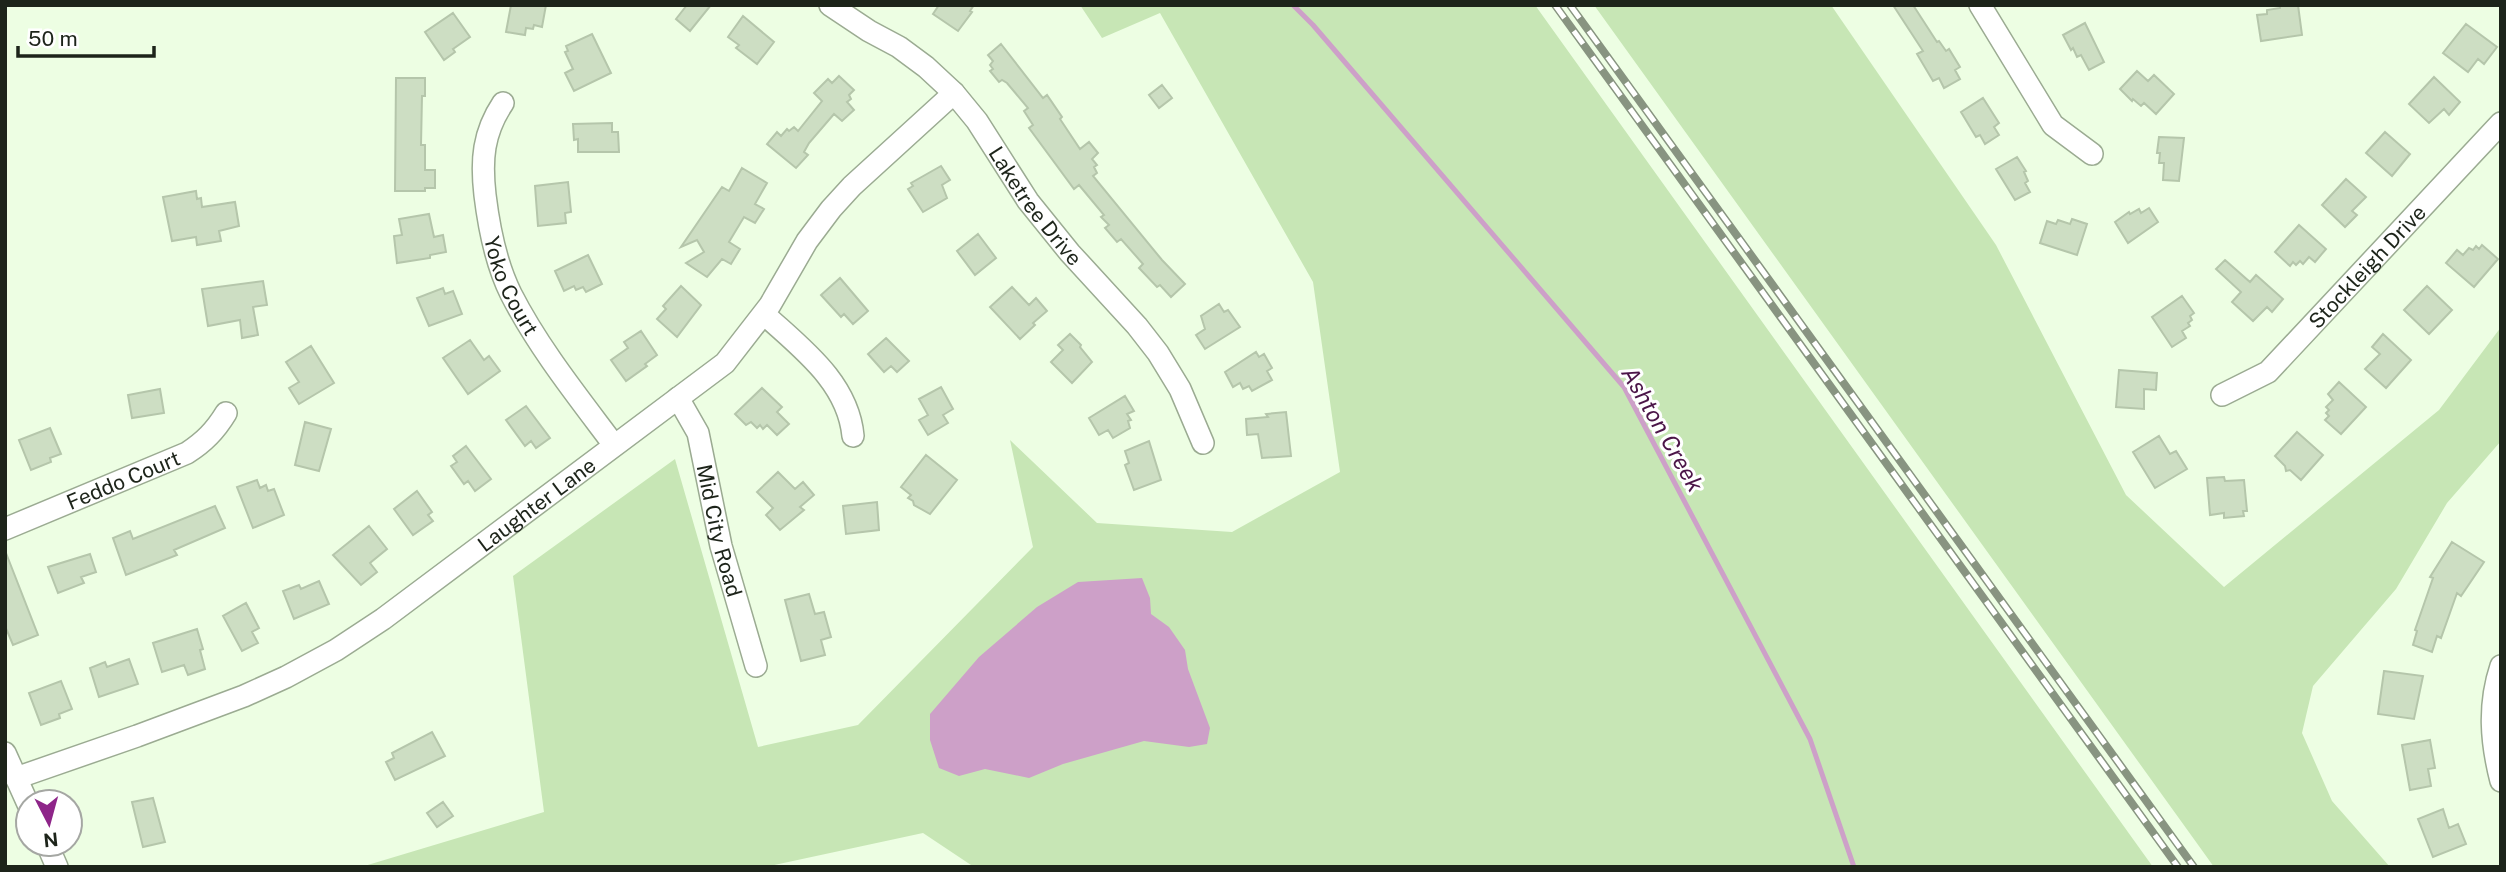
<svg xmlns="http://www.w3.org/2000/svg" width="2506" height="872" font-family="'Public Sans',sans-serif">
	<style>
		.green { fill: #c7e6b5 }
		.water { fill: #cda0c8 }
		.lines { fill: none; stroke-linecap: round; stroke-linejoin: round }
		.stream { stroke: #cda0c8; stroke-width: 5 }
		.building { fill: #cddec3; stroke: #b5c6ab; stroke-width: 2 }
		.street-casing { stroke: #9bab92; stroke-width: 24 }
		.street { stroke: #fff; stroke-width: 21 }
		.rail-casing { stroke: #889481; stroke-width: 8 }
		.rail { stroke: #fff; stroke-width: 5; stroke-dasharray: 16; stroke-linecap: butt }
		.labels { text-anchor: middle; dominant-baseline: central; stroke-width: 6; stroke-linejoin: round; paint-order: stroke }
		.street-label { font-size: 21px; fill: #1d241a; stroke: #fff }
		.water-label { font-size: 23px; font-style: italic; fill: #4b1548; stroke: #fff }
	</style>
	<rect width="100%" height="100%" fill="#edfee3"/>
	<path class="green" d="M1080,5H1535L2153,867H974L923,833L765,867H361L544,812L513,576L675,459L758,747L858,725L1033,547L1010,440L1097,523L1232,532L1340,472L1313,282L1160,13L1102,38Z
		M1594,5H1831L1996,245L2126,495L2224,587L2439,410L2501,327V441L2447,503L2396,589L2313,686L2302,733L2332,801L2390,867H2214Z"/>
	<path class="water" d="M1142,578L1150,598L1151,614L1169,627L1185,650L1188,669L1210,728L1207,744L1189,747L1144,741L1063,764L1029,778L985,769L959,776L939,768L930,740V714L979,657L1037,607L1078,582Z"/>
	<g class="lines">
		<path class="stream" d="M1293,5L1313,25L1624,387L1810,739L1854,867"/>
	</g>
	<path class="building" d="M511,5H546L542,27L534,25L533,29L526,28L525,35L506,32Z
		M687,5H711L690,31L676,19Z
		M939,5H974L970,11L972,12L958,31L933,14Z
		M1893,5H1913L1937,42L1939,41L1946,51L1949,49L1960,67L1955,70L1960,79L1944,88L1939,78L1933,81L1917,54L1923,51Z
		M2280,5H2298L2302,35L2261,41L2257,15L2267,14V10L2280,8Z
		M453,13L470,37L453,49L455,52L444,60L425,32Z
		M743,16L774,42L757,64L736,48L739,45L728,37Z
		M2085,23L2104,62L2089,70L2081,55L2077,57L2073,48L2071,50L2063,35Z
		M2466,24L2497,47L2484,64L2478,59L2468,72L2443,53Z
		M592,34L611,73L574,91L565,73L573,69L565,52L568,51L566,46Z
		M1001,44L1043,98L1047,95L1062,117L1060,119L1080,149L1089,142L1098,153L1092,159L1097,165L1094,167L1097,173L1093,176L1162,260L1185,284L1171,297L1160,285L1157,287L1139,268L1143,264L1121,239L1117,242L1105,228L1109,225L1101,217L1104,215L1079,185L1074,189L1029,128L1033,125L1024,111L1028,108L1007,83L1002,80L999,82L990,71L993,69L990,65L993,61L988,55Z
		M2137,71L2148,81L2154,75L2174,94L2156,114L2144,103L2141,106L2133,99L2132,101L2120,89Z
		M839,76L854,90L849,95L851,99L847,102L854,110L842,121L834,114L809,143L804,152L808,155L796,168L767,144L777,132L781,136L787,129L789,131L794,127L798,131L822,101L814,93L828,79L832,83Z
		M2434,77L2460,102L2449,115L2444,109L2429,123L2409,104Z
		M396,78H425V96H422L421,145H425V170H435V188H425V191H395Z
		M1162,85L1172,98L1159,108L1149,95Z
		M1983,98L1999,123L1994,127L1999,135L1985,144L1980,135L1976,137L1961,112Z
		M612,123V132H618L619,152H578V139L574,140L573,124Z
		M2385,132L2410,154L2392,176L2366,153Z
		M2159,137L2184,138L2179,181L2163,180L2164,163H2159L2160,153H2157Z
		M2017,157L2026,171L2024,172L2028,181L2025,183L2030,192L2015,200L1996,169Z
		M941,166L950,180L942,185L947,198L923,212L908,189L913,186L911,183Z
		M742,168L767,183L755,204L764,209L755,223L744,217L729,242L740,249L731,264L722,259L707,277L686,263L704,252L697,240L681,247L722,187L729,191Z
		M2346,179L2366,197L2352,211L2357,215L2345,227L2322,205Z
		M568,182L571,212L565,213L566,223L538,226L535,186Z
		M196,191L197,199L201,198L202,207L235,202L239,226L219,231L221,241L197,245L196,237L172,241L163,197Z
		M2149,208L2158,222L2128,243L2115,222L2129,212L2130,214L2139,209L2141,213Z
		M429,214L434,237L443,235L446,252L430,255V258L397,263L394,236L402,235L399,219Z
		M2072,219L2087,224L2077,255L2040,243L2047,221L2056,224L2058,220L2070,224Z
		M2299,225L2326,249L2315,262L2309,257L2303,264L2300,261L2296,265L2293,262L2290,266L2275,252Z
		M978,234L996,258L975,275L957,251Z
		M2482,245L2498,259L2474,287L2446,263L2457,250L2463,255L2469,248L2473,250L2476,246L2479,249Z
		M588,255L602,284L586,292L583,287L576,290L574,286L564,291L555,271Z
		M2225,260L2250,282L2256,275L2283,299L2272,312L2267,307L2253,321L2232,302L2241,292L2216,269Z
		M840,278L868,311L853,324L844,314L841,317L821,295Z
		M263,281L267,305L253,307L258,335L242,338L240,320L208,326L202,289Z
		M681,286L701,305L677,337L657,319L666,309L663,306Z
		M2427,286L2452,310L2429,334L2404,310Z
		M1012,287L1029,305L1036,298L1047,311L1033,323L1035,325L1020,339L990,307Z
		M443,288L445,294L453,291L462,314L429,326L417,298Z
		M2182,296L2194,313L2190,316L2192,320L2188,323L2190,326L2182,331L2186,338L2172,347L2152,317Z
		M1219,304L1224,312L1228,310L1240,327L1205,349L1196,335L1205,329L1201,316Z
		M641,331L657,355L645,364L647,366L626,381L611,360L628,348L624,342Z
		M1070,334L1081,345L1080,347L1092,362L1072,383L1051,362L1063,350L1058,345Z
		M2383,334L2411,360L2386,388L2365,369L2380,354L2372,347Z
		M886,338L909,361L897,372L891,366L884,372L868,354Z
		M470,340L484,360L489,356L500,371L468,394L443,358Z
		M311,346L334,383L299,404L289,388L299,382L286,362Z
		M1256,352L1259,357L1264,354L1272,368L1267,371L1272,380L1252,391L1249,386L1243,389L1240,383L1233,387L1225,372Z
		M2119,370L2157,373L2156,390L2144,389V409L2116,407Z
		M2339,382L2366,407L2341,434L2325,420L2329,416L2326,413L2329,410L2326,407L2333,400L2328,394Z
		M941,387L953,409L943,415L948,423L928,435L919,420L928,415L919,399Z
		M762,388L782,407L777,412L789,424L777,435L767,425L763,429L760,425L757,428L751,422L746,425L735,414Z
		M160,389L164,413L132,418L128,395Z
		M1125,396L1134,411L1127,414L1131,420L1128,421L1130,428L1113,438L1108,430L1099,435L1089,418Z
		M526,406L550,438L536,448L531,441L525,446L506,420Z
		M1286,412L1291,456L1262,458L1258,434L1247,435L1246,419L1268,417L1266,414Z
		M305,422L331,429L319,471L295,465Z
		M50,428L61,454L50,458L51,462L31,470L19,440Z
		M2297,432L2323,455L2301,480L2290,470L2286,471L2285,466L2275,456Z
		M2159,436L2170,454L2176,451L2187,469L2155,488L2133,452Z
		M1149,441L1161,480L1134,490L1125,465L1129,463L1125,451Z
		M466,446L491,479L475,491L468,481L464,484L451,466L457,462L453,456Z
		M926,455L957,480L930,514L914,505L913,501L908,498L911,495L901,487Z
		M778,472L795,489L803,482L814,495L800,507L804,510L780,530L766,515L773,508L757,492Z
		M2224,477L2225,481L2244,480L2247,511H2243L2244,516L2224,518V513L2210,515L2207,478Z
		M257,480L260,488L266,485L268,491L274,489L284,515L253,528L237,487Z
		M417,491L432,512L428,515L433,521L413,535L394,509Z
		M877,502L879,530L846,534L843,506Z
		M215,506L225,528L174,550L177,555L126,575L113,538L130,531L133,539Z
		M369,526L387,549L370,563L377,572L361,585L333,555Z
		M2452,542L2484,562L2461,596L2457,593L2441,638L2437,636L2432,652L2413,645L2417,631L2415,630L2433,578L2430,577Z
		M6,553L38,635L13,645L5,626Z
		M90,554L96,572L81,577L84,583L58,593L48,567Z
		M319,581L329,604L294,619L283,591L299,585L301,589Z
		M809,594L815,614L824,612L831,637L821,640L825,655L801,661L785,600Z
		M246,603L259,628L252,632L258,643L242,651L223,616Z
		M197,629L203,649L200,650L205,669L188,675L184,665L162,672L153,643Z
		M129,659L138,684L99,697L90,668L105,662L107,667Z
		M2384,671L2423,676L2414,719L2378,714Z
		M61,681L72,709L59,714L60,718L41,725L29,693Z
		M432,732L445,756L395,780L386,762L394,758L392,753Z
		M2430,740L2435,768L2428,769L2431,786L2410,790L2402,745Z
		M153,798L165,842L143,847L132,802Z
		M443,802L453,816L437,827L427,813Z
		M2443,809L2449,828L2458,824L2466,844L2433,857L2418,819Z"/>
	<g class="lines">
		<defs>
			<g id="street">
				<path id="s1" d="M830,5L869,31L899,47L926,67L954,93L977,121L1028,201L1070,253L1137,326L1158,353L1180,389L1203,443"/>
				<path d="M1980,5L2053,125L2092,154"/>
				<path id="s2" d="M503,103C483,133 481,160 485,195C489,228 496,264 511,294C538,347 578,397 614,445"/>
				<path d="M764,314C801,348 848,382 853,436"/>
				<path id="s3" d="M2222,395L2268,372L2501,123"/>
				<path id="s4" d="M678,398L698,433L721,546L756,666"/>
				<path id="s5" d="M5,529L187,453C204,442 215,431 226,413"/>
				<path d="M2501,666C2488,705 2491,742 2501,781"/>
				<path d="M5,753L28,804"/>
				<path id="s6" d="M16,778L137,736L244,696L286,677L336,650L383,619L725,363L770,305L807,241L831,209L852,186L954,93"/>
				<path d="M47,844L57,867"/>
			</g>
		</defs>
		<use href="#street" class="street-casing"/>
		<use href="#street" class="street"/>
		<defs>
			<path id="rail" d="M1555,5L2178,867
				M1570,5L2194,867"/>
		</defs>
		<use href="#rail" class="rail-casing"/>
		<use href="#rail" class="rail"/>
	</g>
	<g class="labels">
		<g class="street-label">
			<text stroke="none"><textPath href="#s1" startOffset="292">Laketree Drive</textPath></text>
			<text stroke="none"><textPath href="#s3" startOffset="196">Stockleigh Drive</textPath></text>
			<text stroke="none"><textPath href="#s2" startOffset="191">Yoko Court</textPath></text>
			<text stroke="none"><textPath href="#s5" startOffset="128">Feddo Court</textPath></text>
			<text stroke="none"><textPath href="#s6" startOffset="593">Laughter Lane</textPath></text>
			<text stroke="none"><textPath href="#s4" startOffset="140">Mid City Road</textPath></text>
		</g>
		<g class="water-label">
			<text transform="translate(1663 429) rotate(60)">Ashton Creek</text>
		</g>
	</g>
	<rect width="2506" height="872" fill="none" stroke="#1d241a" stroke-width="14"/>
	<g transform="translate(49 823) rotate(174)"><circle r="33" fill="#ffffff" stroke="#a5a7a3" stroke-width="2"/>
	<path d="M0-5L12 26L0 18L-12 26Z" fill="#8e2589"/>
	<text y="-10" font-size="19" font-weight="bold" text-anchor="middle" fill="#1d241a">N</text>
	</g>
	<path d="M18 46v10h136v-10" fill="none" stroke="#1d241a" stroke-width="3.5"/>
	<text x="28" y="46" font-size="21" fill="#1d241a" stroke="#ffffff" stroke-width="5" paint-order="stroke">50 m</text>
</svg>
